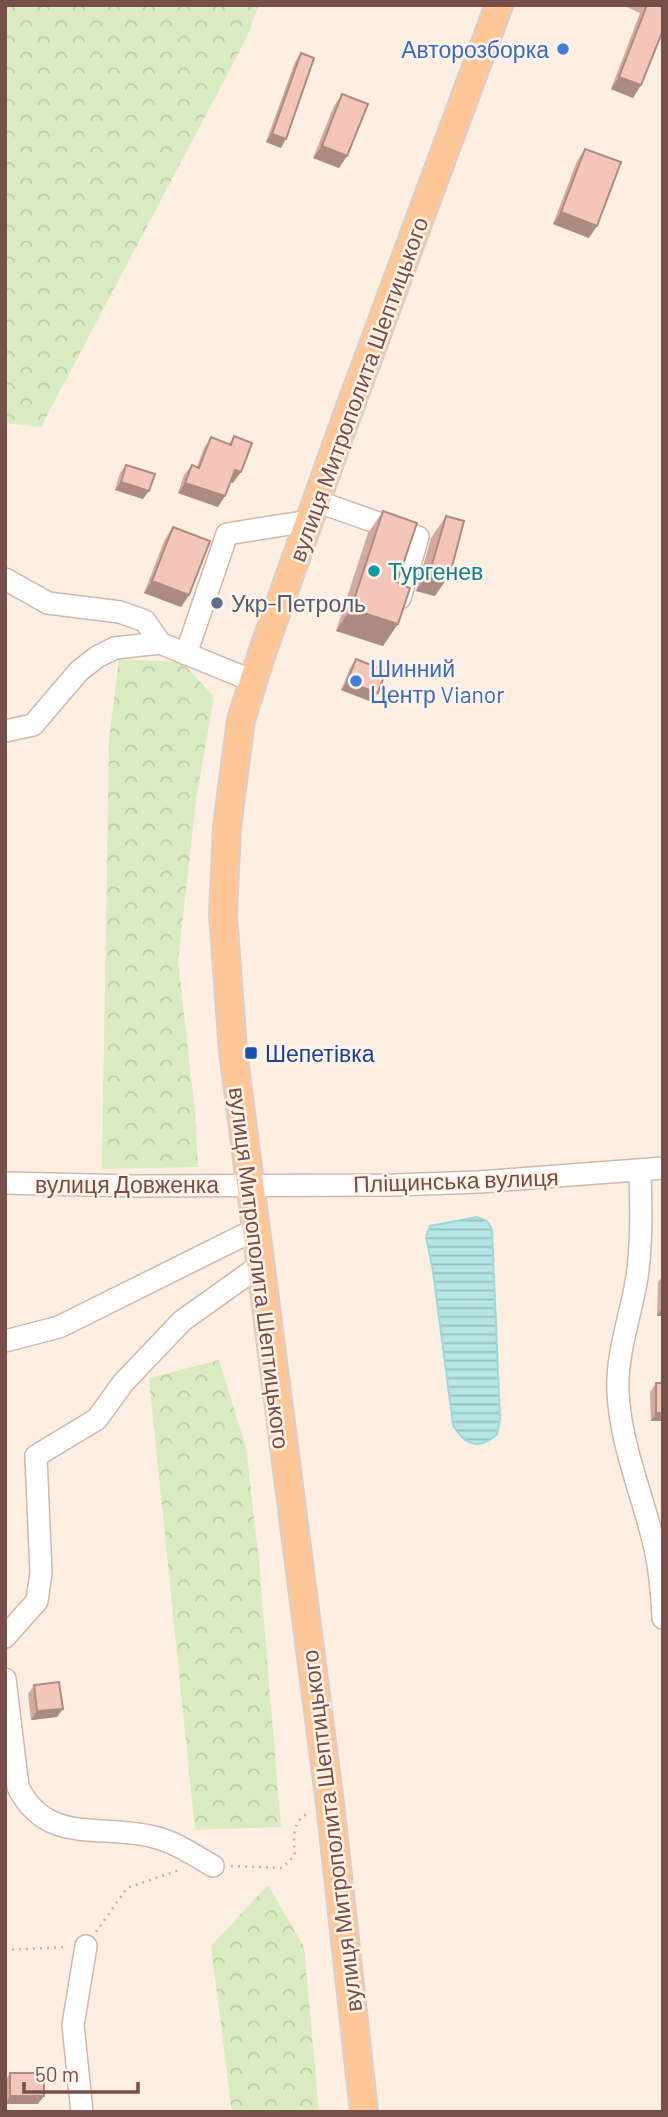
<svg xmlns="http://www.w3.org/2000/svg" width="668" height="2117" font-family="Barlow,sans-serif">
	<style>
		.forest { fill: url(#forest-crowns) }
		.water { fill: url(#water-rules); stroke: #9cdad8; stroke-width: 2 }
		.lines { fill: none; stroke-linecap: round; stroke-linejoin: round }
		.minor-casing { stroke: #d1b6ac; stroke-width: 24 }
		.major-casing { stroke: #d9cecc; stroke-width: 30 }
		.path { stroke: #d9a99c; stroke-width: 2.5; stroke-dasharray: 2 5; stroke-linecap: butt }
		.minor { stroke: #fff; stroke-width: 21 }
		.major { stroke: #ffc798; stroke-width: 26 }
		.wall { fill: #d2aa9f }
		.shaded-wall { fill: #ab8b82 }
		.building { fill: #f4c6b9; stroke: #ab8b82; stroke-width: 2 }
		.shop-dot { fill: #3f7fe0; stroke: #fff3e9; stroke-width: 2.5 }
		.culture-dot { fill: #0f9aa8; stroke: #fff3e9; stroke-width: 2.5 }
		.service-dot { fill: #5c6f8a; stroke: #fff3e9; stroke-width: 2.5 }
		.transit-dot { fill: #1a4fb4; stroke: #fff3e9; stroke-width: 2.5 }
		.labels { text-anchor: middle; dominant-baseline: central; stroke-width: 5; stroke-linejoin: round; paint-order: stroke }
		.shop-label { font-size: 23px; fill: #366cbe; stroke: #fff3e9; text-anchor: end }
		.street-label { font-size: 23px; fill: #765048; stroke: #fff3e9 }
		.culture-label { font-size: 23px; fill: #0d838f; stroke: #fff3e9; text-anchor: start }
		.service-label { font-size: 23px; fill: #4e5e75; stroke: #fff3e9; text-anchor: start }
		.transit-label { font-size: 23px; fill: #164399; stroke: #fff3e9; text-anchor: start }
	</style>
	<defs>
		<pattern id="forest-crowns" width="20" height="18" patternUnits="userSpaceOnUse" patternTransform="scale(1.75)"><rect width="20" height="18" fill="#d9ebc0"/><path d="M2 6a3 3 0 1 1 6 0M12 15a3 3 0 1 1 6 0" fill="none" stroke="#becba6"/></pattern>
		<pattern id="water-rules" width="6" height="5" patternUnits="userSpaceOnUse" patternTransform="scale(1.75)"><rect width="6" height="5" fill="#b6e7e6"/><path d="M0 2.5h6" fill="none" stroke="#99bebc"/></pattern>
	</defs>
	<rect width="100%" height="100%" fill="#fdeee2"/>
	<path class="forest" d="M5,5H259L247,37L41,427L5,423Z
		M119,659L182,662L214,697L196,799L178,961L195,1112L198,1167L102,1169L109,739Z
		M219,1360L246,1447L259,1562L281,1827L195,1830L149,1378Z
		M268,1885L304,1947L319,2112H232L211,1946Z"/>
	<path class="water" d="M477,1217L487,1221L492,1229L500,1419L497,1434C480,1451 464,1445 453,1425L433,1271L426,1237L430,1226Z"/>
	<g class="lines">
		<defs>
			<path id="minor" d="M316,501L418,537L400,598
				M5,579L48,603L120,612L145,621L160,643L253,681
				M186,654L227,534L309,521
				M5,731L33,725L79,671L97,657L115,648L160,643
				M640,1170C641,1205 642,1242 637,1277C631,1316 616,1353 618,1393C621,1446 642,1493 654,1544C660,1569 662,1593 663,1618
				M5,1183L134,1186L394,1185L479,1182L663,1168
				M5,1341L59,1327L254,1230
				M5,1637L37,1601L41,1573L36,1456L97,1419L123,1383L182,1321L259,1266
				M5,1679L18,1787C47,1846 102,1823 154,1837C175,1842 194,1855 213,1866
				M82,2112L73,2025L86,1946"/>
			<path id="major" d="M364,2112L330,1804L233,1051L223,914L227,827L241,720L263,650L346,418L499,5"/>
		</defs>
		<use href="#minor" class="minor-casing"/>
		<use href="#major" class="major-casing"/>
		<path class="path" d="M231,1866L282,1868L295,1855C293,1839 292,1820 309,1813
			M96,1932L127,1888L182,1869
			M5,1950L68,1947"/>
		<use href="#minor" class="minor"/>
		<use href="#major" class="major"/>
	</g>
	<path class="wall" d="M622,5H663L633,98L611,89L640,13Z
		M301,53L281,148L266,142L295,62Z
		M342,94L347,156L339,168L313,158L334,106Z
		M585,149L589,238L553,224L577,161Z
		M234,436L233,483L230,482L218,507L178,493L184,475L192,465L197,467L204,448L211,437L229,444Z
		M126,465L143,499L115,490L120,473Z
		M383,511L397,582L383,646L336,631L368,533Z
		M446,516L435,596L416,591L431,538Z
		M173,527L189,595L181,607L144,593L165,539Z
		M356,659L378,693L372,702L341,690L350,668Z
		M663,1275V1316H657L658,1282Z
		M656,1383L663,1421H651L650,1392Z
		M34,1685L57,1717L31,1720L28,1694Z
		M10,2073L38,2104H5V2081Z"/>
	<path class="shaded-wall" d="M619,77L641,85L633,98L611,89Z
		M272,134L286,139L281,148L266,142Z
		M322,146L347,156L339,168L313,158Z
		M561,212L597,226L589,238L553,224Z
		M235,470L241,472L233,483L227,480Z
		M121,482L149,491L143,499L115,490Z
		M185,483L225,496L218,507L178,493Z
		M431,568L450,574L435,596L416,591Z
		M152,581L189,595L181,607L144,593Z
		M351,609L398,624L383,646L336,631Z
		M347,682L378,693L372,702L341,690Z
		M663,1307V1316H657Z
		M656,1413H663V1421H651Z
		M63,1709L57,1717L31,1720L37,1711Z
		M10,2096H44L38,2104H5Z"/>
	<path class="building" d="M647,5H663V30L641,85L619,77Z
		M301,53L314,58L286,139L272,134Z
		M342,94L368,104L347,156L322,146Z
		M585,149L621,162L597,226L561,212Z
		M234,436L252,443L241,472L235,470L225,496L185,483L192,465L199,468L211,437L231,445Z
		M126,465L155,474L149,491L121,482Z
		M383,511L417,523L397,582L410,588L398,624L351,609Z
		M446,516L464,521L450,574L431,568Z
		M173,527L210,541L189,595L152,581Z
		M356,659L386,671L378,693L347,682Z
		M656,1383H663V1413H656Z
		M59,1682L63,1709L37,1711L34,1685Z
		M10,2073H44V2096H10Z"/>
	<g class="shop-dot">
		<circle cx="563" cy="49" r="7"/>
		<circle cx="356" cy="681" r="7"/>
	</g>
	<circle class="culture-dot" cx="374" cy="571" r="7"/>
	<circle class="service-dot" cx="217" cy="603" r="7"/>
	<rect class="transit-dot" x="244" y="1046" width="14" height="14" rx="3.5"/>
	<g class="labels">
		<g class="shop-label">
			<text x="549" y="49">Авторозборка</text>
			<text x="370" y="668" text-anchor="start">Шинний<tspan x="370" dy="26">Центр Vianor</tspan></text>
		</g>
		<g class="street-label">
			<text transform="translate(358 389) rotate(-70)">вулиця Митрополита Шептицького</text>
			<text transform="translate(456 1180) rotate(-2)">Пліщинська вулиця</text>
			<text x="127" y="1184">вулиця Довженка</text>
			<text transform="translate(260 1268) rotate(83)">вулиця Митрополита Шептицького</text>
			<text transform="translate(331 1831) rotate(-97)">вулиця Митрополита Шептицького</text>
		</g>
		<g class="culture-label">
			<text x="388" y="571">Тургенев</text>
		</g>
		<g class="service-label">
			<text x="231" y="603">Укр-Петроль</text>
		</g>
		<g class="transit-label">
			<text x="265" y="1053">Шепетівка</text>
		</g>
	</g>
	<rect width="668" height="2117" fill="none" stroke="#765048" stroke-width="14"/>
	<path d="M24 2082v10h114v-10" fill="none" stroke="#765048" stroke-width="3.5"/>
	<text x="35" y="2082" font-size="21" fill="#765048" stroke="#fff3e9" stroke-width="5" paint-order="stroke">50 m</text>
</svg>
